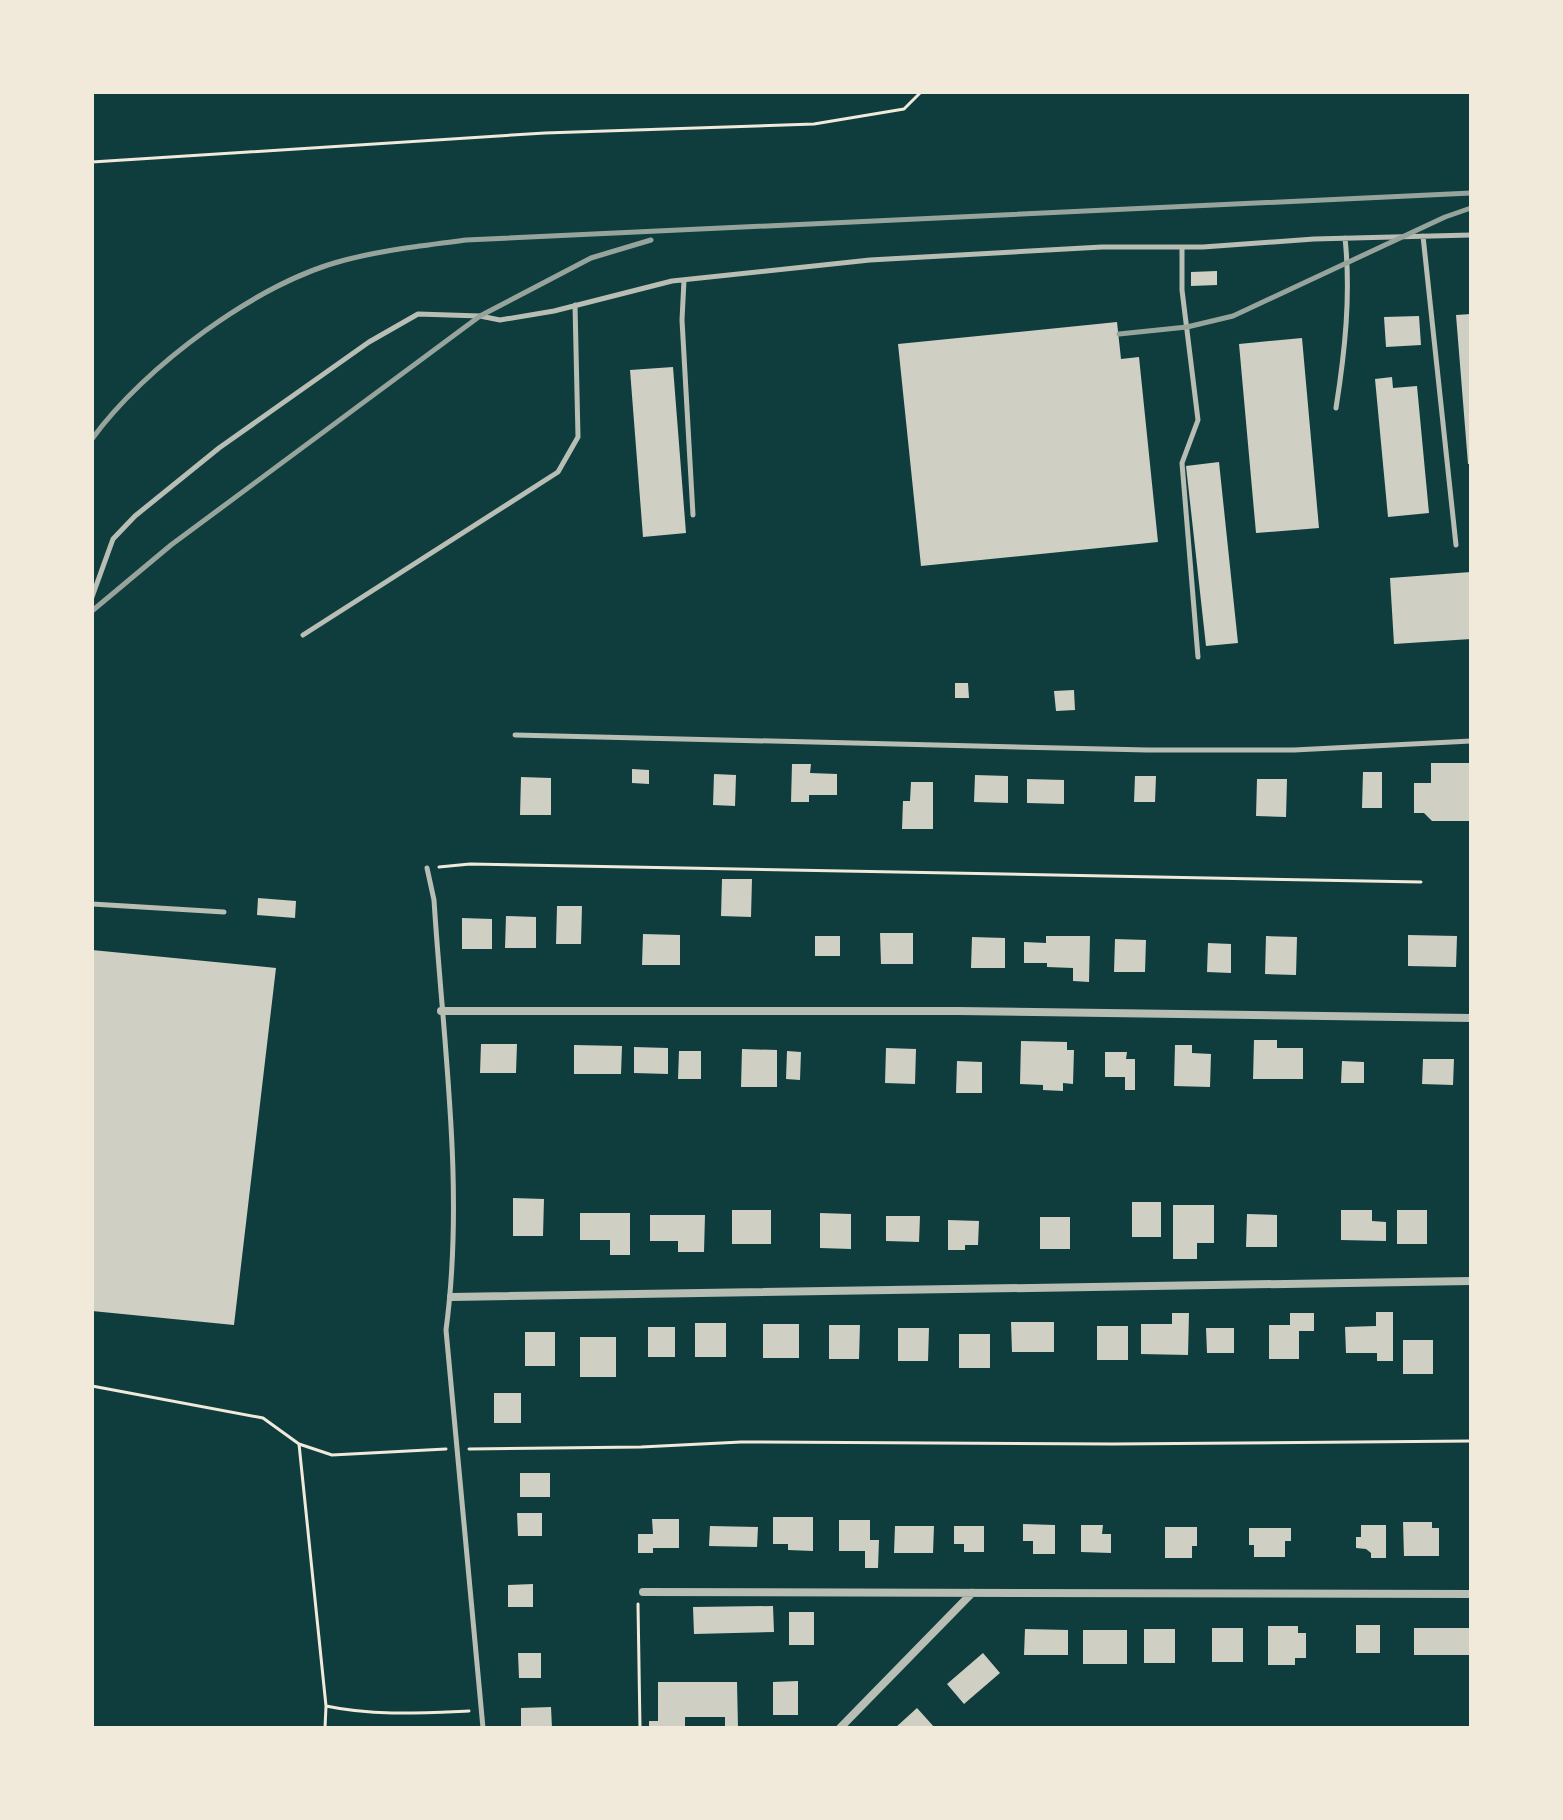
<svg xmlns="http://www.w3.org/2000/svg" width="1563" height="1820" font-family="'Noto Sans',sans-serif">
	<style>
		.building { fill: #cfcfc3 }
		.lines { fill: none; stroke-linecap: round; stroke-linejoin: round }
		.path { stroke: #f1e9da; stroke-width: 3 }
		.service { stroke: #b8beb3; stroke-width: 5 }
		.minor { stroke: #b8beb3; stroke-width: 8 }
		.rail { stroke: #97a49c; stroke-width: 5 }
	</style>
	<rect width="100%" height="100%" fill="#0f3d3e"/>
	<path class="building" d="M1217,271V285L1191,286V272Z
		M1471,314V464H1468L1456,315Z
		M1419,316L1421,345L1386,347L1384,317Z
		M1117,322L1121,359L1139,357L1158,542L921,566L898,344Z
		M1302,338L1319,528L1256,533L1239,344Z
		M673,367L686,533L643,537L630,370Z
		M1392,377L1393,388L1417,386L1429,513L1388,517L1375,379Z
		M1219,462L1238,643L1206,646L1186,466Z
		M1471,572V639L1394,644L1390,578Z
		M955,683H968L969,698H955Z
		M1074,690L1075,710L1056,711L1054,691Z
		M1431,763H1471V821H1432L1424,813H1414V783H1431Z
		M792,764H811L810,773L837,774V795H809V802H791Z
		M632,769L649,770V784L632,783Z
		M1363,772H1382V808H1362Z
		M714,774L736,775L735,806L713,805Z
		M975,775L1008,776V803L974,802Z
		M1135,776H1156L1155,802H1134Z
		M521,777L551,778V815H520Z
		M1027,779L1064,780V804L1027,803Z
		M1257,779H1287L1286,817L1256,816Z
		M911,782H933V829H902L903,801H910Z
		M722,879H752L751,917L721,916Z
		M258,898L296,901L295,918L257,915Z
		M557,906H582L581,944H556Z
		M506,916L536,917V948H505Z
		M462,918L492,919V949H462Z
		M880,933H913V964H881Z
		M643,934L680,935V965H642Z
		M1408,935L1457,936L1456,967L1408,966Z
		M815,936H840V956H815Z
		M1046,936H1090L1089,982L1073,981V968L1047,967V963H1024V942L1046,943Z
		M1266,936L1297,937L1296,975L1265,974Z
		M972,937L1005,938V968H971Z
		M1115,939L1146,940L1145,972H1114Z
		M1208,943L1231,944V973L1207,972Z
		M92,950L276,968L234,1325L92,1311Z
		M1254,1040H1277V1048H1303V1079H1253Z
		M1021,1041L1067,1042V1050H1074L1073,1084L1063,1083V1091L1043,1090V1085L1020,1084Z
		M481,1044H517L516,1073H480Z
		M574,1045L622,1046L621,1074H574Z
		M1175,1045H1192V1053L1211,1054L1210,1087L1174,1086Z
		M634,1047L668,1048V1074L634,1073Z
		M886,1048L916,1049L915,1084L885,1083Z
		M742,1049L777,1050V1087H741Z
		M679,1051H701V1079H678Z
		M787,1051L801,1052L800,1080L786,1079Z
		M1105,1052H1127L1126,1059H1135V1090H1125V1077H1105Z
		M1423,1059H1454L1453,1085L1422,1084Z
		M957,1061L982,1062V1093H956Z
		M1342,1061L1364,1062V1083H1341Z
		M513,1198L544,1199L543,1236H513Z
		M1132,1202H1161V1237H1132Z
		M1173,1205H1214V1243H1197V1259H1173Z
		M732,1210H771V1244H732Z
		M1341,1210H1372V1221L1386,1222V1241L1341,1240Z
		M1397,1210H1427V1244H1397Z
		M580,1213H630V1255H610V1240H580Z
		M820,1213L851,1214V1249L820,1248Z
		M1247,1214L1277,1215V1247H1246Z
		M650,1215H705L704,1252H678V1241H650Z
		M886,1216H920L919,1242L886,1241Z
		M1040,1217H1070V1249H1040Z
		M948,1220L979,1221L978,1245H965V1250H948Z
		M1376,1312H1393V1361H1377V1353H1346L1345,1327L1376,1326Z
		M1172,1313H1189L1188,1355L1141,1354V1324H1172Z
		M1290,1313H1314V1331H1299V1359H1269V1325H1290Z
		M1011,1322H1054V1352H1012Z
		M695,1323H726V1357H695Z
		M763,1324H799V1358H763Z
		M829,1325H860L859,1359H829Z
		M1097,1326H1128V1360H1097Z
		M648,1327H675V1357H648Z
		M898,1328H929L928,1361H898Z
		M1206,1328H1234V1353H1207Z
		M525,1332H555V1366H525Z
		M959,1334H990V1368H959Z
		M580,1337H616V1377H580Z
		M1403,1340H1433V1374H1403Z
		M494,1393H521V1423H494Z
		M520,1473H550V1497H520Z
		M517,1513H542V1536H518Z
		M773,1517H813V1551L788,1550V1544H773Z
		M652,1519H679V1548H653V1553H638V1534H653Z
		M839,1520H870V1540H879L878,1568H865V1551H839Z
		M1403,1522H1432V1528H1439V1556H1404Z
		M1023,1524L1055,1525V1554H1033V1541H1023Z
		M1081,1525H1103L1102,1534H1111V1553L1081,1552Z
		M1361,1525H1386V1558H1371V1553L1366,1549L1356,1548V1537H1361Z
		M710,1526L758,1527L757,1547L709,1546Z
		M895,1526H934L933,1553H894Z
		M954,1526H984V1552H964V1544H954Z
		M1165,1527H1197V1546H1192V1558H1165Z
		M1249,1528H1291V1541H1285V1557H1254V1545H1249Z
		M533,1584V1607H508V1585Z
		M773,1606L774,1632L694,1634L693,1607Z
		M789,1612H814V1645H789Z
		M1356,1625H1380V1653H1356Z
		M1268,1626H1298V1633H1306V1658H1295V1665H1268Z
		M1212,1628H1243V1662H1212Z
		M1414,1628H1471L1470,1655H1414Z
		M1025,1629L1068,1630V1655H1024Z
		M1144,1629H1175V1663H1144Z
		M1083,1630H1127V1664H1083Z
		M518,1653H541V1678H519Z
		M983,1653L1000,1673L964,1704L947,1684Z
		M798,1681V1715H773V1682Z
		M658,1682H737L738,1728H725V1717H685V1728H649V1721H658Z
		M551,1707L552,1728H521V1708Z
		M917,1708L935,1728H895Z"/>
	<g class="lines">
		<path class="path" d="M92,162L545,133L814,124L904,109L921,92
			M439,867L470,864L1421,882
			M92,1386L263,1418L299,1444L326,1706L325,1728
			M299,1444L332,1455L446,1449
			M469,1449L641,1447L741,1442L1113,1444L1471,1441
			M638,1604L640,1728
			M326,1706C373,1716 421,1713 469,1711"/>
		<path class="service" d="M1423,236L1456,545
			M1182,247V290L1198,420L1182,463L1198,657
			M684,280L682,320L693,515
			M1336,408C1345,351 1351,295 1345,238
			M92,597L113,539L135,516L219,448L369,342L418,314L480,316L500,320L554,311L672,281L870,260L1102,247H1203L1314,239L1471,235
			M303,635L558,472L578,437L575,305
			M515,735L1147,750H1294L1471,741
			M427,868L434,900C443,1043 465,1188 446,1330L483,1728
			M92,904L224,912"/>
		<path class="minor" d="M441,1011H958L1471,1018
			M451,1297L1471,1281
			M643,1592L1471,1594
			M840,1728L972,1593"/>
		<path class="rail" d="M1119,334L1187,327L1233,316L1445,217L1471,208
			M92,439C144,367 258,282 345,260C384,250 426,245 466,240L1471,193
			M92,611L171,545L480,316L591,258L651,240"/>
	</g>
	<rect width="1563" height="1820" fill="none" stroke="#f1e9da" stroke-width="188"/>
</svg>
